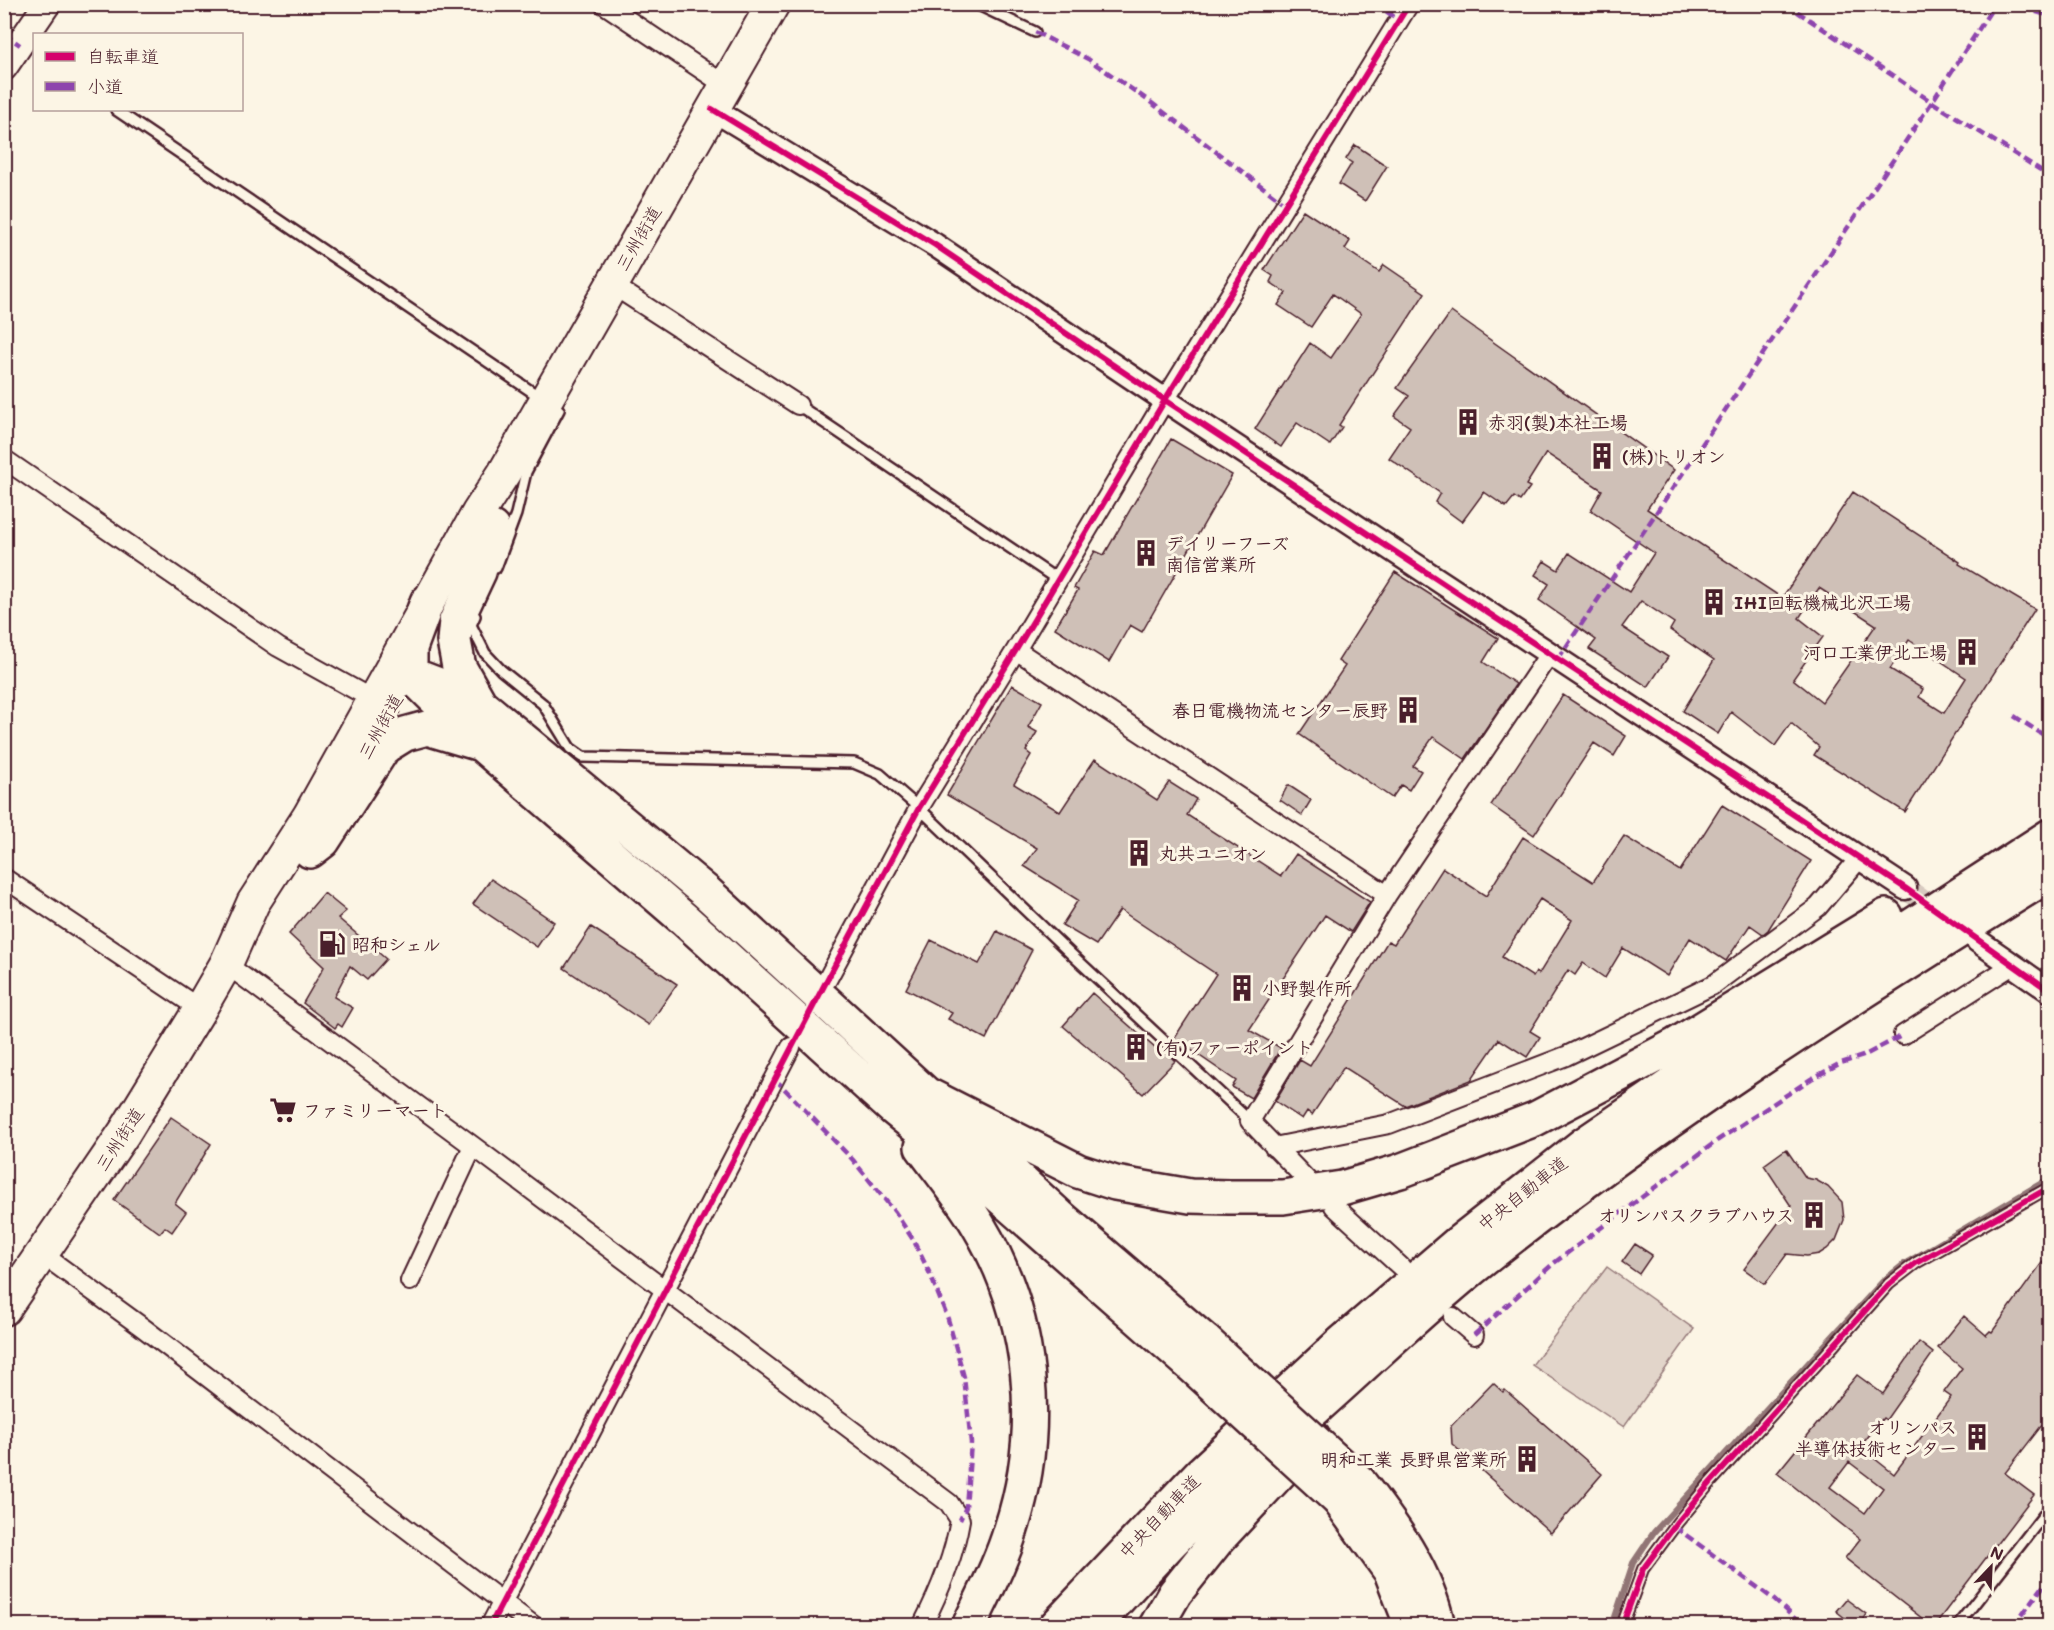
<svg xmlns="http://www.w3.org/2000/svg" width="2054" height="1630" font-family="Mali,'Klee One',sans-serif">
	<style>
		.green { fill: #e2d5ca; stroke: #967a7a; stroke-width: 1.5 }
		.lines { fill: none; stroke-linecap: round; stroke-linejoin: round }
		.stream { stroke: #917474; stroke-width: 6 }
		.building { fill: #cfc0b7; stroke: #4a1f2b; stroke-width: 1.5; fill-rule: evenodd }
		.tertiary-tunnel { stroke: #d8cac0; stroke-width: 22; stroke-dasharray: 22 11; stroke-linecap: butt }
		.service-casing { stroke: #4a1f2b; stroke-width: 14 }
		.minor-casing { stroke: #4a1f2b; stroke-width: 22 }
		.tertiary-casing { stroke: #4a1f2b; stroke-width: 27 }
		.secondary-casing { stroke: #4a1f2b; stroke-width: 30 }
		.trunk-casing { stroke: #4a1f2b; stroke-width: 36 }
		.motorway-casing { stroke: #4a1f2b; stroke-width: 38 }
		.service { stroke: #fcf5e5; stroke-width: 9 }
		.minor { stroke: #fcf5e5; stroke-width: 18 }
		.tertiary { stroke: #fcf5e5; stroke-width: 22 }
		.secondary { stroke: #fcf5e5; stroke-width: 26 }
		.trunk { stroke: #fcf5e5; stroke-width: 32 }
		.motorway { stroke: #fcf5e5; stroke-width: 33 }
		.motorway-bridge-casing { stroke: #4a1f2b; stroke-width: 38; stroke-linecap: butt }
		.motorway-bridge { stroke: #fcf5e5; stroke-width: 33 }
		.quiet { stroke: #8e44ad; stroke-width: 4.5; stroke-dasharray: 9 4.5; stroke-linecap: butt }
		.cycleway-casing { stroke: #fcf5e5; stroke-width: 10 }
		.cycleway { stroke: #d6006c; stroke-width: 6 }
		.labels { text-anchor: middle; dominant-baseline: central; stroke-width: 6; stroke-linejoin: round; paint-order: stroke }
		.street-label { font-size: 18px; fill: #4a1f2b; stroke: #fcf5e5 }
		.poi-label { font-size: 18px; font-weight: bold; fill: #4a1f2b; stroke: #fcf5e5; text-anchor: start }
	</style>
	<rect width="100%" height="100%" fill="#fcf5e5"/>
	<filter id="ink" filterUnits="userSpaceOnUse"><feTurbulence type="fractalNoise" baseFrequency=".0167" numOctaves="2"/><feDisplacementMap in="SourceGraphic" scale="12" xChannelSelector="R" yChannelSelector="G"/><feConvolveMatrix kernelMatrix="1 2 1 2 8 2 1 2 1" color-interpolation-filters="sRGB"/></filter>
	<g filter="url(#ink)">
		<path class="green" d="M1607,1267L1694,1329L1624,1427L1532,1365Z"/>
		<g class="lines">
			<path class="stream" d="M1612,1626L1633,1563L1654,1532L1883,1281L1904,1264L2050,1178"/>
		</g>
		<path class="building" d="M1355,145L1387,166L1365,201L1339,184L1352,163L1346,159Z
			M1303,210L1350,241L1345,249L1379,272L1384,265L1425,293L1339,425L1342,427L1330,445L1297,423L1281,447L1255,429L1310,343L1331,358L1361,314L1333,294L1311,327L1278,305L1286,293L1270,282L1273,276L1264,270Z
			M1451,312L1674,470L1647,509L1782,598L1853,492L1960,562L1959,564L2035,609L1905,812L1814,755L1819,747L1791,723L1775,746L1731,712L1718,734L1683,711L1714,660L1670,630L1674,623L1641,601L1622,627L1668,657L1648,687L1589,649L1596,640L1539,600L1549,584L1535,575L1544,561L1558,570L1569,553L1629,592L1654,553L1591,510L1602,490L1546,453L1526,485L1530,487L1520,501L1514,497L1506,507L1484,492L1462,522L1435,502L1440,493L1389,458L1410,427L1394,416L1409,396L1397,388ZM1819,588L1876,625L1822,702L1793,679L1823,637L1799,618ZM1909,640L1966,678L1944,713L1919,697L1923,689L1890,669Z
			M1171,439L1232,475L1142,632L1130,625L1109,662L1055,628L1078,590L1074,588L1095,551L1104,555Z
			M1395,572L1498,638L1483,662L1516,684L1465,759L1433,737L1413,766L1421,771L1409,790L1401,785L1392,798L1299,734L1345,666L1338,661Z
			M1012,685L1042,702L1028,727L1037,732L1026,751L1031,755L1014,784L1060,812L1095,759L1157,800L1169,782L1196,799L1187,815L1281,876L1296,854L1370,902L1351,932L1325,915L1249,1030L1281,1048L1251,1098L1232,1087L1236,1081L1188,1048L1185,1051L1173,1040L1216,974L1120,910L1096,945L1062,925L1078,900L1024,866L1037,848L947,795Z
			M1563,695L1626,736L1614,756L1594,743L1534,835L1491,805Z
			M1288,785L1311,800L1302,815L1280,800Z
			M1722,805L1811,861L1768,930L1763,934L1750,925L1726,961L1690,938L1667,976L1623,948L1605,978L1583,963L1575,975L1568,970L1530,1031L1540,1037L1527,1057L1499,1039L1471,1080L1405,1106L1344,1067L1312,1115L1307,1111L1302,1119L1275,1101L1300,1060L1310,1066L1388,941L1394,944L1443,868L1486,896L1523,837L1593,882L1624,836L1680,871ZM1540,899L1572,920L1539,974L1536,972L1533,977L1502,957Z
			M491,879L554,922L537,947L473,904Z
			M324,893L346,911L338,918L386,959L367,980L350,966L334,997L353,1008L342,1027L338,1024L335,1028L303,1003L324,967L289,934Z
			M591,927L677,984L649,1025L564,968Z
			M997,931L1032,950L986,1039L948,1019L952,1013L906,989L931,940L979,964Z
			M1092,993L1163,1055L1165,1051L1175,1061L1143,1094L1063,1026Z
			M171,1117L211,1144L175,1203L186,1212L172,1232L165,1227L160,1233L114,1200Z
			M1786,1149L1806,1178L1816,1180L1828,1187L1842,1202L1844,1220L1836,1240L1827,1249L1819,1254L1807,1256L1787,1254L1765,1284L1744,1269L1791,1206L1764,1165Z
			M1635,1244L1652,1255L1639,1274L1622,1262Z
			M2049,1253V1416L2005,1473L2034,1495L1934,1626H1932L1845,1558L1860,1539L1777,1473L1857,1375L1883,1394L1919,1342L1933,1353L1886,1420L1883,1418L1860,1447L1894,1474L1951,1397L1944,1392L1962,1368L1938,1348L1964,1316L1986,1335L1990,1331L1992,1332ZM1849,1462L1883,1488L1865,1513L1830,1487Z
			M1493,1383L1503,1392L1505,1390L1602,1474L1551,1533L1452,1444L1451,1426Z
			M1846,1599L1866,1614L1859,1626H1855L1836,1611Z"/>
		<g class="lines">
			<path class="tertiary-tunnel" d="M1905,888L1945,917"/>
			<defs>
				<path id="service" d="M976,4L1035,32
					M116,110L559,410L526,472L516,514L496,568
					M798,405L1058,580
					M475,616L471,625L485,653L501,670L543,704L570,748L583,757L854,763L880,774L919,808L1070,953L1250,1121
					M1622,1626L1643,1569L1677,1523L1711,1482L1889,1284L1916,1263L2050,1187
					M1957,1626L2050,1507"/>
				<path id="minor" d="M604,4L725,85
					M611,284L798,405
					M4,459L278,647L390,709
					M1016,650L1387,895L1550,653
					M4,878L200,1009
					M226,964L473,1146L949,1503L960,1520C954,1556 939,1593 922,1626
					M827,980L919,808L1016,650L1165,400L1409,4
					M1903,1035L2013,965
					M1274,1147L1389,1124L1566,1056L1713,985L1818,907L1859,859
					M1307,1180L1250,1121L1387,895
					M1334,1206L1401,1267
					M42,1254L142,1327L534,1626
					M410,1281L473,1146
					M1453,1317L1474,1335
					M490,1626L791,1047"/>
				<path id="tertiary" d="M712,109L935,245L1165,400L1905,888
					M1978,941L2050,991"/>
				<path id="secondary" d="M4,67L47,4"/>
				<path id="trunk" d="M4,1309L124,1133L200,1009L226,964L253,903L309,816L478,513L504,473L773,4"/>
				<path id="motorway" d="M427,602L410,648V674L482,745L684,919L893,1108L973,1173L1188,1362
					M423,679L457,692L480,704L706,892L1059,1216L1206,1342
					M373,701L410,674
					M480,704L459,667L454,641L456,621L479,572L492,528
					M310,851L323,841L384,747L405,734L427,728L477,743
					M926,1094L1078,1171L1115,1183L1190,1196L1229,1197H1283L1342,1188L1400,1171L1535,1119L1676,1045L1886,916
					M922,1147C941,1173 962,1198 978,1225C1033,1316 1044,1428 1011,1529C1001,1563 984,1594 969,1626
					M1359,1482C1393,1526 1426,1570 1438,1626
					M1339,1500L1391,1572L1412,1626
					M1056,1626L1200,1474L1338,1346L1457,1244L1583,1145L1762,1023L2050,836
					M1094,1626C1135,1580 1177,1534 1221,1493C1253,1464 1285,1436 1317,1407C1369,1361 1419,1312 1473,1268C1654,1122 1852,997 2050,874
					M1156,1626L1175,1593L1218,1539L1313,1437"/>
			</defs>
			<use href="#service" class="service-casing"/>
			<use href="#minor" class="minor-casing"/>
			<use href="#tertiary" class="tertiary-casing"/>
			<use href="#secondary" class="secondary-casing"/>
			<use href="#trunk" class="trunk-casing"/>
			<use href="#motorway" class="motorway-casing"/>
			<use href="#service" class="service"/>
			<use href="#minor" class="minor"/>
			<use href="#tertiary" class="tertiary"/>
			<use href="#secondary" class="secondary"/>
			<use href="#trunk" class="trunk"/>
			<use href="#motorway" class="motorway"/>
			<defs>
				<path id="motorway-bridge" d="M1206,1342L1359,1482
					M1188,1362L1339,1500"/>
			</defs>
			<use href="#motorway-bridge" class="motorway-bridge-casing"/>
			<use href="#motorway-bridge" class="motorway-bridge"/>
			<path class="quiet" d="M1375,4L1399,20
				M1786,4L1932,102L2050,176
				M2010,4L2050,16
				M1035,32L1088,59L1149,101L1285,204
				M4,34L20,45
				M1558,659L1932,102L1995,4
				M2014,716L2050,739
				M775,1079L853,1160L895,1212L914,1241L930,1274L948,1319L964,1377L971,1443L966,1507L960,1520
				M1474,1335L1554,1263L1718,1140L1811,1079L1841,1063L1863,1056L1903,1035
				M1675,1527L1772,1598L1803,1626
				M2014,1626L2050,1577"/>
			<defs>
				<path id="cycleway" d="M712,109L935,245L1165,400L1905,888L2050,991
					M490,1626L827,980L919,808L1016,650L1165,400L1409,4
					M1622,1626L1643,1569L1677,1523L1711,1482L1889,1284L1916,1263L2050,1187"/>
			</defs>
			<use href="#cycleway" class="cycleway-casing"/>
			<use href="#cycleway" class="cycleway"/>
		</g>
	</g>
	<defs>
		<symbol id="building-bare" viewBox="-9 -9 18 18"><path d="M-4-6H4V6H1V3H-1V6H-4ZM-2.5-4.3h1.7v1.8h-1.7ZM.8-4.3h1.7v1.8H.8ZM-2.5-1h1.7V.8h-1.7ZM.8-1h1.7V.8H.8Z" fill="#4a1f2b" stroke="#fcf5e5" stroke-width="2.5" paint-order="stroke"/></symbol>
		<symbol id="fuel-bare" viewBox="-9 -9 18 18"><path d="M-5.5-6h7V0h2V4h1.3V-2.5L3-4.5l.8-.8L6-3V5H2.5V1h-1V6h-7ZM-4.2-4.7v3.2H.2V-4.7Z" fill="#4a1f2b" stroke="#fcf5e5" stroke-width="2.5" paint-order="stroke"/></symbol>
		<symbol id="supermarket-bare" viewBox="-9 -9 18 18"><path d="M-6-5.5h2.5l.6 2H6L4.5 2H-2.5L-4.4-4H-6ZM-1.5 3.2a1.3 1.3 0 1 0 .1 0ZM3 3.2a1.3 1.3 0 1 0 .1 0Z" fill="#4a1f2b" stroke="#fcf5e5" stroke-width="2.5" paint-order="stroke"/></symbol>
	</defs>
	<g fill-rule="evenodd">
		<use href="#building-bare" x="1449" y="403" width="38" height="38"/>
		<use href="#building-bare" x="1583" y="437" width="38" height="38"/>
		<use href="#building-bare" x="1127" y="534" width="38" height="38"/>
		<use href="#building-bare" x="1695" y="583" width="38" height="38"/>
		<use href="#building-bare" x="1948" y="633" width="38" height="38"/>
		<use href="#building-bare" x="1389" y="691" width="38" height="38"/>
		<use href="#building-bare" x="1120" y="834" width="38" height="38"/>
		<use href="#fuel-bare" x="313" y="925" width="38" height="38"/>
		<use href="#building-bare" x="1223" y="969" width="38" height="38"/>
		<use href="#building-bare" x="1117" y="1028" width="38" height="38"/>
		<use href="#supermarket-bare" x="264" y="1091" width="38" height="38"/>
		<use href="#building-bare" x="1795" y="1196" width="38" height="38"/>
		<use href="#building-bare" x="1958" y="1418" width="38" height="38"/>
		<use href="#building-bare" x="1508" y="1440" width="38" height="38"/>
	</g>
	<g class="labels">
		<g class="street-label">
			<text transform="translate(638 238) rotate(-60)">三州街道</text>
			<text transform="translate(380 726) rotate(-61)">三州街道</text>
			<text transform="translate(119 1139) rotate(-57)">三州街道</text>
			<text transform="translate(1522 1193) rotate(-38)">中央自動車道</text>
			<text transform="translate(1159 1516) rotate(-46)">中央自動車道</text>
		</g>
		<g class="poi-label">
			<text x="1488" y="422">赤羽(製)本社工場</text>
			<text x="1622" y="456">(株)トリオン</text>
			<text x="1166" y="543">デイリーフーズ<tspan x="1166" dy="21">南信営業所</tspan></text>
			<text x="1734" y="602">IHI回転機械北沢工場</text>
			<text x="1947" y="652" text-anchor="end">河口工業伊北工場</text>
			<text x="1388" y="710" text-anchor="end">春日電機物流センター辰野</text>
			<text x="1159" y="853">丸共ユニオン</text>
			<text x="352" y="944">昭和シェル</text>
			<text x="1262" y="988">小野製作所</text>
			<text x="1156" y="1047">(有)ファーポイント</text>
			<text x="303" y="1110">ファミリーマート</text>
			<text x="1794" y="1215" text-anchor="end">オリンパスクラブハウス</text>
			<text x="1957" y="1427" text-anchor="end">オリンパス<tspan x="1957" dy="21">半導体技術センター</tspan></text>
			<text x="1507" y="1459" text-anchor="end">明和工業 長野県営業所</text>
		</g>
	</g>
	<rect width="2054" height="1630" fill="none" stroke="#fcf5e5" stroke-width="24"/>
	<rect x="12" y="12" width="2030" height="1606" fill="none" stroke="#4a1f2b" stroke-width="2" filter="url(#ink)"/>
	<rect x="33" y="33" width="210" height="78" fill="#fcf5e5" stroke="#b59f9b" stroke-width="1.5"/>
	<rect x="45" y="52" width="30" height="9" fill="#d6006c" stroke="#b59f9b" stroke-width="1.5"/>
	<text x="87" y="63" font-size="18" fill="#4a1f2b">自転車道</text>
	<rect x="45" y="82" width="30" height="9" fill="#8e44ad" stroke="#b59f9b" stroke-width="1.5"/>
	<text x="87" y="93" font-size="18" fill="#4a1f2b">小道</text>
	<g transform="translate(1991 1567) rotate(23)" stroke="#fcf5e5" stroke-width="4.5" paint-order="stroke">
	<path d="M0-4.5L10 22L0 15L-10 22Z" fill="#4a1f2b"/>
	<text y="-9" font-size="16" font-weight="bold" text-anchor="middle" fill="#4a1f2b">N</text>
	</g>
</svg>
